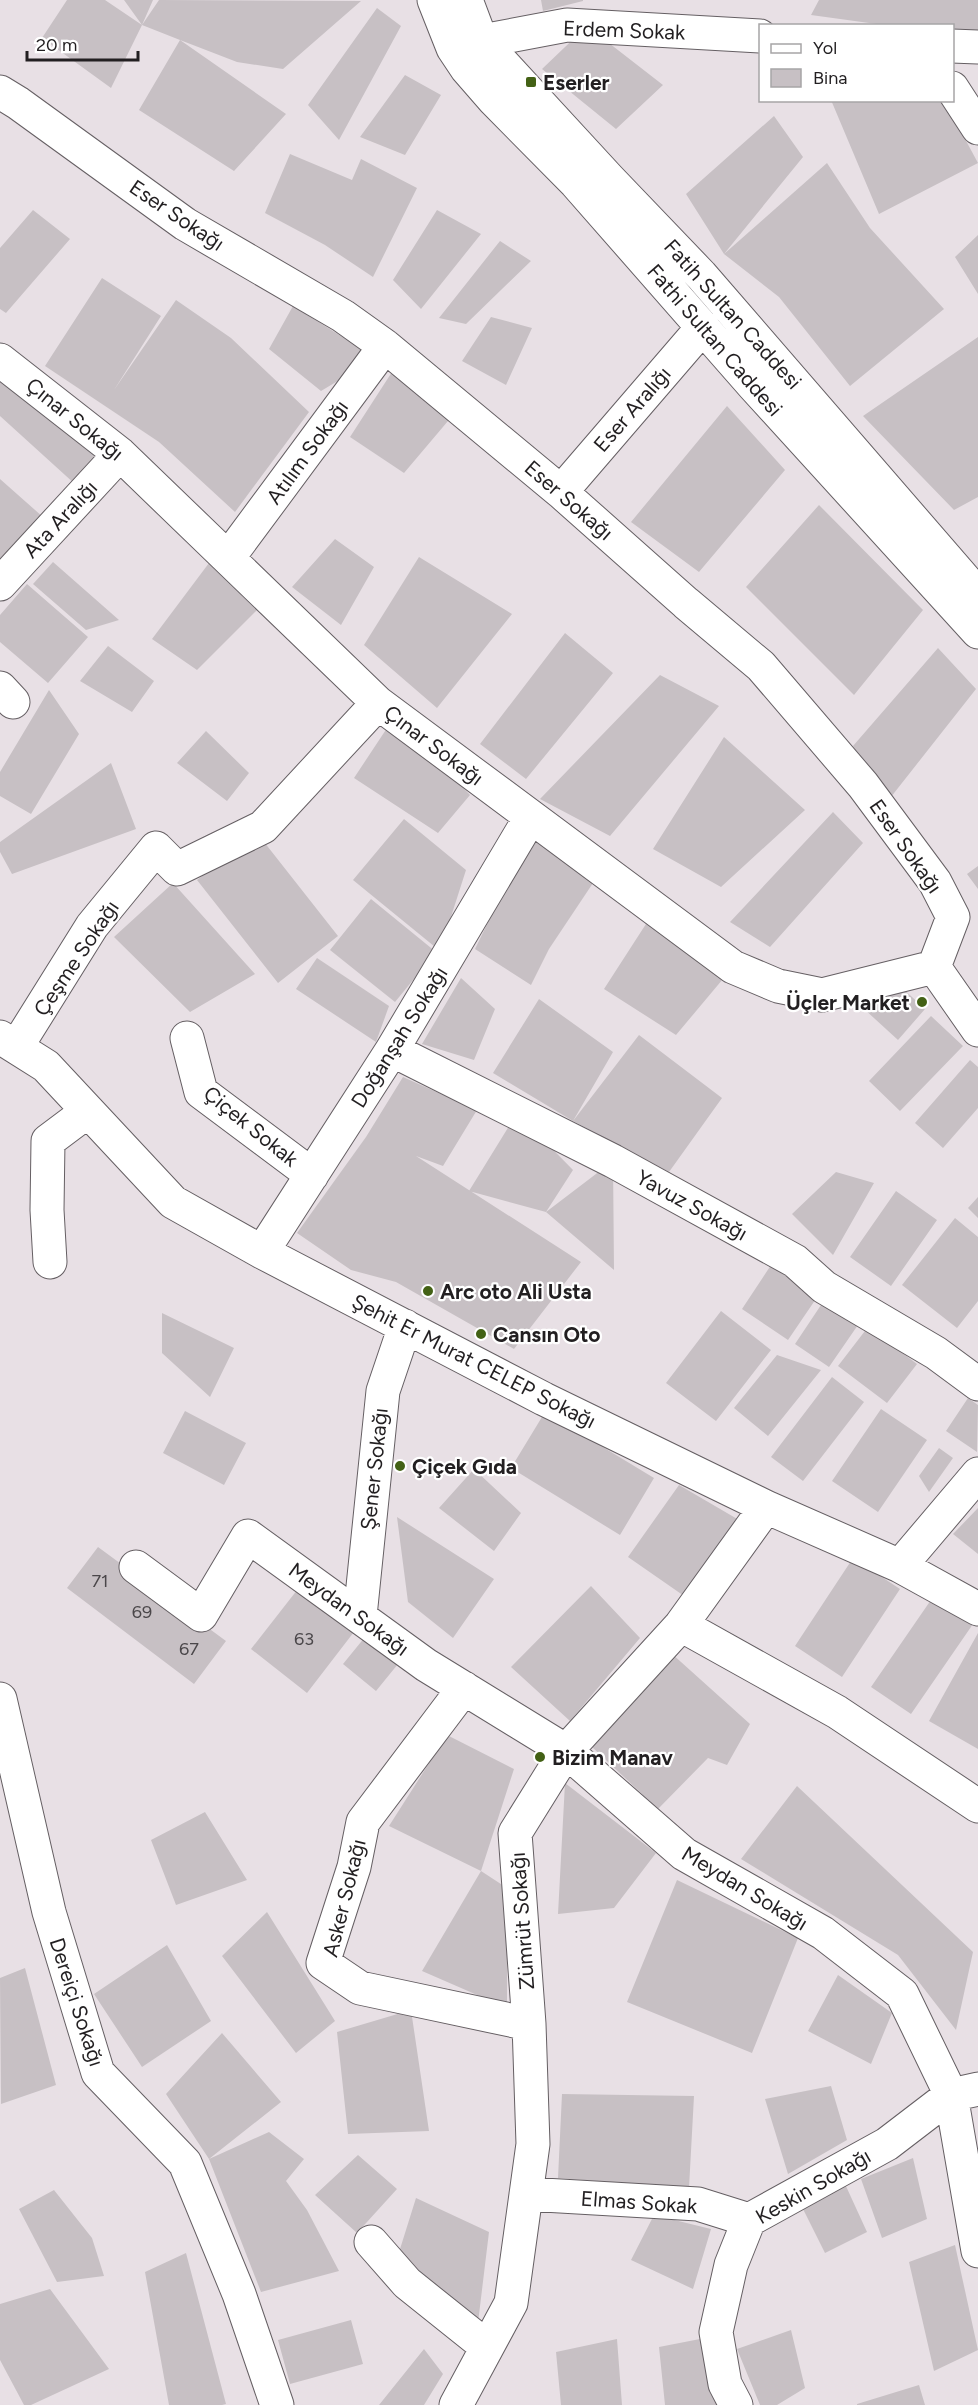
<svg xmlns="http://www.w3.org/2000/svg" width="978" height="2405" font-family="Figtree,sans-serif">
	<style>
		.building { fill: #c7c0c4 }
		.lines { fill: none; stroke-linecap: round; stroke-linejoin: round }
		.minor-casing { stroke: #655f63; stroke-width: 35 }
		.minor { stroke: #fff; stroke-width: 33 }
		.poi-dot { fill: #436115; stroke: #fff; stroke-width: 2 }
		.labels { text-anchor: middle; dominant-baseline: central; stroke-width: 4.5; stroke-linejoin: round; paint-order: stroke }
		.number-label { font-size: 18px; fill: #4b474a }
		.street-label { font-size: 21px; fill: #221f21; stroke: #fff }
		.poi-label { font-size: 21px; font-weight: bold; fill: #221f21; stroke: #fff; text-anchor: start }
	</style>
	<rect width="100%" height="100%" fill="#e8e0e5"/>
	<path class="building" d="M67,0H105L142,25L124,0H153L142,25L159,0L361,1L283,69L237,62L180,40L286,114L234,171L139,110L180,40L142,25L111,88L42,38Z
		M541,0H583V1L543,11Z
		M819,0H978V37L952,34V26H891L811,15Z
		M377,8L401,26L339,140L308,105Z
		M587,26L663,85L616,129L542,69Z
		M405,75L441,95L405,155L360,137Z
		M831,100H944L978,163L879,214Z
		M774,116L803,157L724,254L686,194Z
		M290,154L352,180L361,159L417,188L373,277L325,245L265,213Z
		M827,163L870,228L944,309L850,386L779,297L724,254Z
		M33,210L70,239L6,313L0,309V248Z
		M437,210L481,234L421,309L393,280Z
		M978,235V294L955,257Z
		M500,241L531,261L466,324L439,318Z
		M102,278L161,316L114,390L176,300L231,338L309,412L235,512L159,442L45,366Z
		M293,306L376,358L321,391L269,349Z
		M491,317L532,328L506,385L462,361Z
		M978,337V497L954,510L863,416Z
		M0,360L5,363L107,468L76,485L0,416Z
		M392,372L459,408L404,473L350,437Z
		M727,406L785,470L699,572L631,522Z
		M0,479L52,525L0,579Z
		M819,505L923,610L854,695L746,587Z
		M335,539L374,567L341,625L292,587Z
		M419,557L512,614L437,708L364,645Z
		M53,562L119,620L86,630L33,584Z
		M209,563L269,598L197,670L152,639Z
		M27,584L88,637L48,683L0,642V615Z
		M565,633L613,673L526,779L480,744Z
		M108,646L154,681L132,712L80,681Z
		M938,648L976,689L887,802L853,746Z
		M660,675L719,706L610,836L540,799Z
		M49,690L79,734L31,814L0,796V772Z
		M395,716L470,795L438,833L354,778Z
		M206,731L249,773L227,801L177,763Z
		M724,737L805,810L721,887L653,849Z
		M111,763L136,829L12,874L0,852V842Z
		M833,812L863,843L770,947L730,922Z
		M404,819L466,870L440,951L353,880Z
		M544,829L601,871L549,949L531,985L475,949L495,908Z
		M257,833L338,936L278,983L197,880Z
		M978,866V889L967,874Z
		M173,883L255,974L190,1012L114,937Z
		M371,899L436,952L395,1002L330,950Z
		M655,910L733,967L676,1035L604,989Z
		M317,958L389,1006L376,1042L296,989Z
		M461,978L495,1009L474,1060L422,1044Z
		M898,984L925,1009L898,1040L863,1008Z
		M539,999L613,1052L573,1121L493,1073Z
		M931,1016L963,1046L900,1111L869,1081Z
		M639,1035L722,1098L669,1172L573,1121Z
		M970,1060L978,1067V1108L943,1148L915,1123Z
		M403,1077L477,1110L443,1166L416,1156L581,1262L514,1349L396,1282L351,1270L297,1233L366,1137Z
		M517,1113L573,1170L546,1212L613,1161L614,1270L546,1212L469,1191Z
		M836,1172L874,1183L833,1255L792,1214Z
		M896,1191L937,1220L891,1286L850,1257Z
		M978,1197V1218L968,1208Z
		M955,1218L978,1237V1301L957,1328L902,1285Z
		M777,1256L824,1287L788,1340L742,1309Z
		M825,1299L860,1322L829,1367L795,1344Z
		M721,1311L771,1350L716,1421L666,1383Z
		M162,1313L234,1348L210,1397L162,1353Z
		M868,1327L917,1364L887,1403L838,1366Z
		M777,1355L821,1370L768,1436L734,1408Z
		M832,1377L864,1402L803,1481L771,1457Z
		M968,1398L978,1405L977,1452L946,1431Z
		M881,1409L927,1440L878,1512L832,1481Z
		M185,1411L246,1443L224,1485L163,1453Z
		M545,1412L654,1478L620,1535L511,1468Z
		M939,1448L953,1458L929,1492L919,1476Z
		M474,1469L521,1513L494,1551L439,1508Z
		M679,1485L739,1520L687,1598L628,1557Z
		M978,1508V1554L953,1534Z
		M397,1517L494,1579L453,1638L408,1602Z
		M98,1547L226,1641L194,1684L67,1588Z
		M853,1558L900,1589L842,1677L795,1646Z
		M301,1585L357,1628L307,1693L251,1649Z
		M591,1586L640,1638L570,1721L511,1667Z
		M933,1597L973,1624L911,1714L871,1687Z
		M978,1633V1749L929,1721Z
		M365,1637L398,1664L376,1691L343,1664Z
		M671,1653L750,1724L727,1765L708,1758L658,1809L591,1746Z
		M447,1735L514,1769L481,1871L389,1826Z
		M565,1783L656,1853L614,1908L558,1914Z
		M797,1786L973,1952L956,2030L898,1955L741,1859Z
		M205,1812L247,1880L176,1905L151,1840Z
		M481,1871L507,1888V2008L422,1971Z
		M677,1880L798,1938L752,2053L627,2002Z
		M267,1912L335,2021L296,2053L222,1956Z
		M167,1945L211,2021L142,2067L94,1994Z
		M25,1968L56,2085L1,2104L0,1978Z
		M838,1975L892,2013L871,2064L808,2031Z
		M411,2010L429,2131L348,2134L337,2032Z
		M222,2033L281,2102L209,2159L269,2132L304,2159L286,2181L307,2210L339,2271L261,2292L209,2159L166,2094Z
		M831,2086L847,2140L788,2174L765,2099Z
		M562,2094L694,2096L689,2188L558,2178Z
		M358,2155L397,2189L357,2233L315,2195Z
		M913,2158L927,2219L882,2238L861,2179Z
		M845,2184L867,2232L825,2253L803,2209Z
		M54,2190L92,2238L104,2276L57,2282L19,2209Z
		M416,2198L489,2232L477,2331L395,2265Z
		M654,2215L711,2229L693,2289L631,2260Z
		M955,2245L978,2350L934,2371L909,2262Z
		M186,2253L226,2404L222,2405H169L145,2272Z
		M50,2289L109,2369L31,2405H24L0,2360V2304Z
		M351,2320L363,2364L290,2384L278,2340Z
		M791,2330L805,2388L777,2405H760L737,2349Z
		M617,2339L622,2405H561L556,2352Z
		M700,2339L722,2405H665L659,2347Z
		M424,2349L443,2374L424,2405H379Z
		M919,2385L925,2405H857V2404Z"/>
	<g class="lines">
		<defs>
			<path id="minor" d="M434,0L453,48L467,69L494,100L576,183L754,386L978,632
				M466,0L481,40L609,179L701,275L978,595
				M466,44L567,25L760,36
				M952,46L978,47
				M952,88L978,128
				M0,92L18,103L185,224L343,316L385,346L561,492L686,603L761,666L863,785L935,882L953,917L934,967
				M0,360L120,454L378,703L733,967L778,986L822,995L934,967
				M561,492L703,327
				M228,558L385,346
				M0,584L120,454
				M0,688L13,702
				M934,967L978,1030
				M0,1037L46,1066L173,1202L262,1252L544,1399L766,1507L900,1566L978,1609
				M187,1038L201,1092L312,1175
				M17,1046L92,926L156,848L177,869L263,827L378,703
				M392,1050L613,1161L795,1261L824,1287L936,1353L978,1384
				M262,1252L392,1050L530,818
				M50,1262L47,1210L48,1141L88,1111
				M900,1566L978,1474
				M136,1567L201,1615L248,1536L426,1665L566,1751L684,1854L823,1933L902,1994L951,2095L978,2251
				M360,1616L383,1391L405,1326
				M681,1625L837,1712L978,1806
				M464,1688L363,1822L354,1867L323,1963L360,1988L529,2024
				M0,1699L49,1912L98,2073L185,2163L239,2294L277,2405
				M526,2194L698,2204L749,2220
				M371,2242L407,2283L487,2347
				M456,2405L511,2303L533,2144L529,2024L515,1833L566,1751L681,1625L766,1507
				M736,2405L725,2384L716,2332L731,2265L749,2220L887,2144L951,2095L978,2089"/>
		</defs>
		<use href="#minor" class="minor-casing"/>
		<use href="#minor" class="minor"/>
	</g>
	<g class="poi-dot">
		<rect x="525" y="76" width="12" height="12" rx="3"/>
		<circle cx="922" cy="1002" r="6"/>
		<circle cx="428" cy="1291" r="6"/>
		<circle cx="481" cy="1334" r="6"/>
		<circle cx="400" cy="1466" r="6"/>
		<circle cx="540" cy="1757" r="6"/>
	</g>
	<g class="labels">
		<g class="number-label">
			<text x="100" y="1581">71</text>
			<text x="142" y="1612">69</text>
			<text x="304" y="1639">63</text>
			<text x="189" y="1649">67</text>
		</g>
		<g class="street-label">
			<text transform="translate(624 30) rotate(2)">Erdem Sokak</text>
			<text transform="translate(177 215) rotate(34)">Eser Sokağı</text>
			<text transform="translate(733 314) rotate(48)">Fatih Sultan Caddesi</text>
			<text transform="translate(715 340) rotate(49)">Fathi Sultan Caddesi</text>
			<text transform="translate(632 409) rotate(-49)">Eser Aralığı</text>
			<text transform="translate(75 419) rotate(39)">Çınar Sokağı</text>
			<text transform="translate(307 452) rotate(-54)">Atılım Sokağı</text>
			<text transform="translate(569 500) rotate(41)">Eser Sokağı</text>
			<text transform="translate(60 519) rotate(-47)">Ata Aralığı</text>
			<text transform="translate(434 745) rotate(37)">Çınar Sokağı</text>
			<text transform="translate(906 846) rotate(55)">Eser Sokağı</text>
			<text transform="translate(76 958) rotate(-56)">Çeşme Sokağı</text>
			<text transform="translate(399 1037) rotate(-58)">Doğanşah Sokağı</text>
			<text transform="translate(251 1126) rotate(39)">Çiçek Sokak</text>
			<text transform="translate(692 1205) rotate(29)">Yavuz Sokağı</text>
			<text transform="translate(474 1361) rotate(27)">Şehit Er Murat CELEP Sokağı</text>
			<text transform="translate(374 1469) rotate(-84)">Şener Sokağı</text>
			<text transform="translate(349 1609) rotate(36)">Meydan Sokağı</text>
			<text transform="translate(745 1888) rotate(31)">Meydan Sokağı</text>
			<text transform="translate(344 1898) rotate(-76)">Asker Sokağı</text>
			<text transform="translate(522 1921) rotate(-94)">Zümrüt Sokağı</text>
			<text transform="translate(77 2002) rotate(72)">Dereiçi Sokağı</text>
			<text transform="translate(813 2186) rotate(-30)">Keskin Sokağı</text>
			<text transform="translate(639 2202) rotate(4)">Elmas Sokak</text>
		</g>
		<g class="poi-label">
			<text x="543" y="82">Eserler</text>
			<text x="910" y="1002" text-anchor="end">Üçler Market</text>
			<text x="440" y="1291">Arc oto Ali Usta</text>
			<text x="493" y="1334">Cansın Oto</text>
			<text x="412" y="1466">Çiçek Gıda</text>
			<text x="552" y="1757">Bizim Manav</text>
		</g>
	</g>
	<rect x="759" y="24" width="195" height="78" fill="#ffffff" stroke="#a7a5a6" stroke-width="1.5"/>
	<rect x="771" y="44" width="30" height="9" fill="#ffffff" stroke="#a7a5a6" stroke-width="1.5"/>
	<text x="813" y="54" font-size="18" fill="#221f21">Yol</text>
	<rect x="771" y="69" width="30" height="18" fill="#c7c0c4" stroke="#a7a5a6" stroke-width="1.5"/>
	<text x="813" y="84" font-size="18" fill="#221f21">Bina</text>
	<path d="M27 51v9h111v-9" fill="none" stroke="#221f21" stroke-width="3"/>
	<text x="36" y="51" font-size="18" fill="#221f21" stroke="#ffffff" stroke-width="4.5" paint-order="stroke">20 m</text>
</svg>
